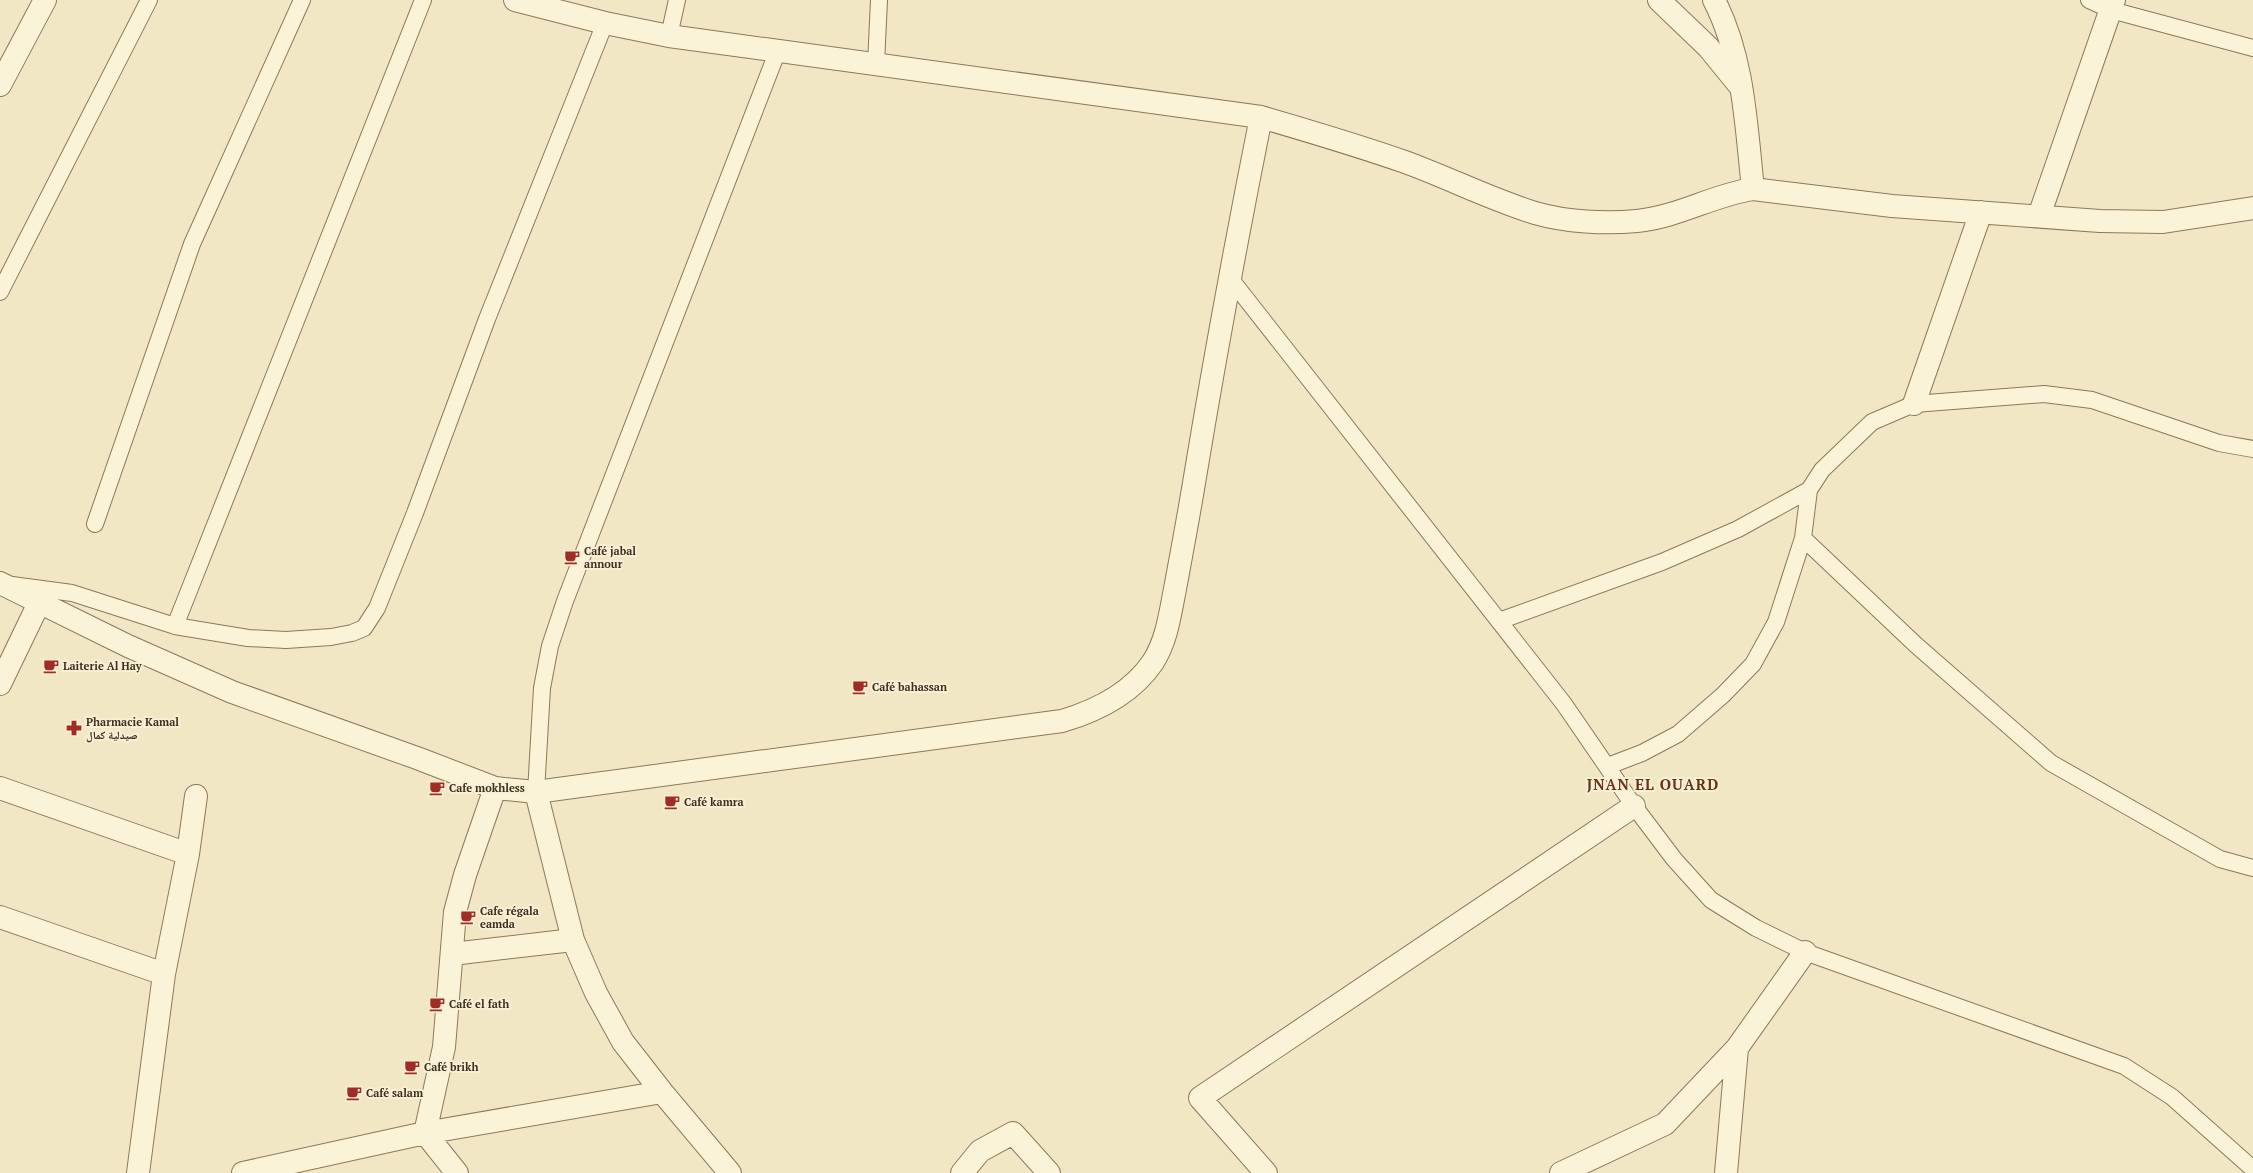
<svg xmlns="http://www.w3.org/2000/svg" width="2253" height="1173" font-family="'PT Serif','Noto Naskh Arabic',serif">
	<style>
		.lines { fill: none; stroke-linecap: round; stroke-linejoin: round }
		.lane-casing { stroke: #8d7859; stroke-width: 18 }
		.street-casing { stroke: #8d7859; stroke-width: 24 }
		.lane { stroke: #fbf3d8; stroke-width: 16 }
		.street { stroke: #fbf3d8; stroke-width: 22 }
		.labels { text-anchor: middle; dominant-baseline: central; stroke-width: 4; stroke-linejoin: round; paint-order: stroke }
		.poi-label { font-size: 11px; font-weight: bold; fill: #3c2f1e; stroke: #f8f0d4; text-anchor: start }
		.district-label { font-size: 15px; font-weight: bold; letter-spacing: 1px; fill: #6b311a; stroke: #f8f0d4 }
	</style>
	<rect width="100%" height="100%" fill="#f1e7c4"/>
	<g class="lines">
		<defs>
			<path id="lane" d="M2089,0L2111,10L2253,48
				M669,36L677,0
				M876,64L879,0
				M1229,277L1564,704L1634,806L1674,859L1711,900L1756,928L1805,952L2124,1066L2172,1097L2253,1169
				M0,292L149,0
				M1809,490L1803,538L1916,645L2051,763L2220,859L2253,868
				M95,524L192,244L302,0
				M12,585L72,593L175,626L248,638L286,640L331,637L352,633L364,628L377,608L415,513L487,319L605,23
				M1499,621L1662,562L1738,529L1809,490L1822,470L1872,422L1914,404L2044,394L2092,400L2219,443L2253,449
				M175,626L423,0
				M1608,766L1642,753L1678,734L1723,695L1753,664L1776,622L1803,538
				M536,792L542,688L550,646L565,601L778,50"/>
			<path id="street" d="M515,0L605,23L669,36L1261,117C1309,131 1357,145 1405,162C1449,178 1490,199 1535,213C1566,222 1605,224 1637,221C1678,217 1713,195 1753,189C1746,125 1744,58 1714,0
				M1659,0L1708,47L1739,85
				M0,85L45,0
				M1753,189L1892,206L2100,221L2163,222L2253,208
				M2039,216L2114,0
				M1914,404L1981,212
				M0,583L128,646L232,692L417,758L495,788L536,792L1062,721C1096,711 1132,693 1153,662C1167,640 1170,614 1175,589C1182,551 1189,514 1195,477C1215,356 1237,237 1261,117
				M0,684L39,603
				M0,788L188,854
				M536,792L573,940L596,993L623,1042L662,1092L730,1173
				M0,917L164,974
				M452,954L573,940
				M138,1173L164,974L188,854L196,796
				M243,1173L425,1133L662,1092
				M457,1173L425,1133L444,1047L455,912L465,875L495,788
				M962,1173L980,1151L1013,1133L1049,1173
				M1266,1173L1200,1098L1634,806
				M1561,1173L1665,1124L1737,1048L1805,952
				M1726,1173L1737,1048"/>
		</defs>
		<use href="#lane" class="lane-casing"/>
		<use href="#street" class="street-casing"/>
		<use href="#lane" class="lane"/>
		<use href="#street" class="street"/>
	</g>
	<defs>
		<symbol id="cafe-bare" viewBox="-9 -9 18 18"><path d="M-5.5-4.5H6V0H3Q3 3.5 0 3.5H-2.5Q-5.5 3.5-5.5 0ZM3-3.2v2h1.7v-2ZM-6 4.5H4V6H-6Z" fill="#a02d25" stroke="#f8f0d4" stroke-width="2.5" paint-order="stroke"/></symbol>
		<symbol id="pharmacy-bare" viewBox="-9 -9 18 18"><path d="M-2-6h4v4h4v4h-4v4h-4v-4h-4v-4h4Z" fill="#a02d25" stroke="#f8f0d4" stroke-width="2.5" paint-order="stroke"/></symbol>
	</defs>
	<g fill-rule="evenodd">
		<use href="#cafe-bare" x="561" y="546" width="22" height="22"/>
		<use href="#cafe-bare" x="40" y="655" width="22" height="22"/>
		<use href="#cafe-bare" x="849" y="676" width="22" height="22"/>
		<use href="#pharmacy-bare" x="63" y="717" width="22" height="22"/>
		<use href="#cafe-bare" x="426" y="777" width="22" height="22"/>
		<use href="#cafe-bare" x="661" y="791" width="22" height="22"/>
		<use href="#cafe-bare" x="457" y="906" width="22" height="22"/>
		<use href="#cafe-bare" x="426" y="993" width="22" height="22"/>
		<use href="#cafe-bare" x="401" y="1056" width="22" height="22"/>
		<use href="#cafe-bare" x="343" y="1082" width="22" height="22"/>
	</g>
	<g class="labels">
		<g class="poi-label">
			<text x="584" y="551">Café jabal<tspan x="584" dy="13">annour</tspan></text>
			<text x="63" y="666">Laiterie Al Hay</text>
			<text x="872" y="687">Café bahassan</text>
			<text x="86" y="722">Pharmacie Kamal<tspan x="86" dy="13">صيدلية كمال</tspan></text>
			<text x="449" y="788">Cafe mokhless</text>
			<text x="684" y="802">Café kamra</text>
			<text x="480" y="911">Cafe régala<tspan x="480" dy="13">eamda</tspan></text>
			<text x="449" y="1004">Café el fath</text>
			<text x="424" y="1067">Café brikh</text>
			<text x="366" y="1093">Café salam</text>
		</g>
		<g class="district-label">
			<text x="1653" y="784">JNAN EL OUARD</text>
		</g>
	</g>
</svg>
